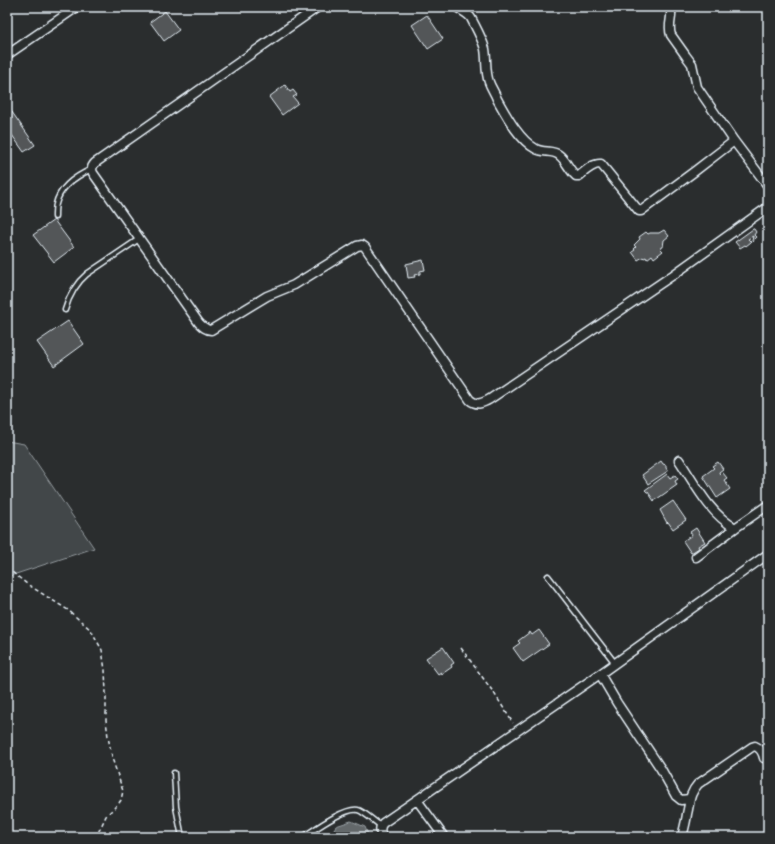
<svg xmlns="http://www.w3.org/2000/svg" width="775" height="844" font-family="'Gochi Hand',sans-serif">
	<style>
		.green { fill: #424648; stroke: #959ca0 }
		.water { fill: #63686b; stroke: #989fa3 }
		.building { fill: #535759; stroke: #e8f1f8 }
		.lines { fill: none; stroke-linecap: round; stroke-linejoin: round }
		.lane-casing { stroke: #e8f1f8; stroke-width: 7 }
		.street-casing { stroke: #e8f1f8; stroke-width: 11 }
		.path { stroke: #e8f1f8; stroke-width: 1.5; stroke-dasharray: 4 3; stroke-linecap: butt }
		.lane { stroke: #2a2d2e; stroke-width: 4 }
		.street { stroke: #2a2d2e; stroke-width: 8 }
	</style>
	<rect width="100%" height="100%" fill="#2a2d2e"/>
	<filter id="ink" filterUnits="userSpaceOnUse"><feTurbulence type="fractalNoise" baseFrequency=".025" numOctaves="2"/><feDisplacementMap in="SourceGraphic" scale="8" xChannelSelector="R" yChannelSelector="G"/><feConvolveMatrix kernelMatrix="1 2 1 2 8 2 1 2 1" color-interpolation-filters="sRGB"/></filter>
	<g filter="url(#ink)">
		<path class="green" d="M7,441L24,444L94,548L7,577Z"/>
		<path class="water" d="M351,821L365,827L369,837H329L336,826Z"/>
		<path class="building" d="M165,11L179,30L164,41L150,22Z
			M427,15L443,39L428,49L412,25Z
			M285,85L290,92L293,90L297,95L293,97L298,103L282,115L269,97Z
			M7,105L35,145L24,152L7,128Z
			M54,220L74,247L54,262L33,235Z
			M753,229H754L756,232L754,235L756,237L754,239L755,240L753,242L752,241L753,236L748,239L751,242L746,246L745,245L740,248L735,242Z
			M664,230L669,236L664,240L663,247L660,248L663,251L654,258L652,255L647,259L646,257L644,258L643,257L638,260L632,252L635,250L634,249L636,247L634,245L640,239L639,237L646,232L648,234L650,233H659Z
			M423,260L425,270L420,271V274L414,275L415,277L408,278L406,264Z
			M68,321L84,344L54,366L37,342Z
			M661,461L663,464L666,465V468L668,471L648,484L642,475Z
			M718,462L723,469L719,472L720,475L723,473L727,478L724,480L730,489L717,498L703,476L714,468L712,466Z
			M667,474L670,478L675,475L678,479L675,481L677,485L654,501L648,492H647L645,490Z
			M673,501L686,520L673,529L668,522L667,523L660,510Z
			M696,528L705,542L698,546L699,548L691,553L683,541L692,535L690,532Z
			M539,630L549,644L523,662L513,648L520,643L518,641L530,632L532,635Z
			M443,647L454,663L451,665L452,667L442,674L441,672L438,674L426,658Z"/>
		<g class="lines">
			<defs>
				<path id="lane" d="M55,217C55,213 55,208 56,204C60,186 76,176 92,169
					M65,310C69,296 75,284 87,274L139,239
					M548,576L615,663
					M174,773L176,807L182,837
					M303,837C314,830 345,807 358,810C363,811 375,822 381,826"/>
				<path id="street" d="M318,7L95,163C92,166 91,169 93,173L199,323C203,327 206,330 211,330L267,296L294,285L357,246L362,245L365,247L470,400C477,406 483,403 490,399L673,275L768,207
					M457,7C461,11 468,13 471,18C476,28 482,38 485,49C487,60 485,72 489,82C491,88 495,93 497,99C506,115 519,140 536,149C543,153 553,150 559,155C566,160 569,170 576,176H579C585,171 593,163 601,164L639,211H641L695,171L734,141
					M670,7C674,16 667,24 671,35L686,56L692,64L697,87L734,141L768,186
					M7,55L77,7
					M679,460C695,484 709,513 735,528
					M696,557L735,528L768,505
					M600,674L617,703L661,769L676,796L681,800L689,799
					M417,800L444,837
					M382,837C380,832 379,827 383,823L600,674L768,554
					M682,837C684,829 686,822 687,814C690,802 689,794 698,784L752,747L755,746C760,748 763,753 764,758"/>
			</defs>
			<use href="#lane" class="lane-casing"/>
			<use href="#street" class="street-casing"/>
			<path class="path" d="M7,568L27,584L68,610L91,630L102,650L105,670L106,693V720L108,737L113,761L123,791L121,800L119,803L106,816L100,829L95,837
				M461,648L494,693L513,723"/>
			<use href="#lane" class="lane"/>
			<use href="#street" class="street"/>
		</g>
	</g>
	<rect width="775" height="844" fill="none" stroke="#2a2d2e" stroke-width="24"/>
	<rect x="12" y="12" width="751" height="820" fill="none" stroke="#e8f1f8" stroke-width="1.5" filter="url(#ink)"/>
</svg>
